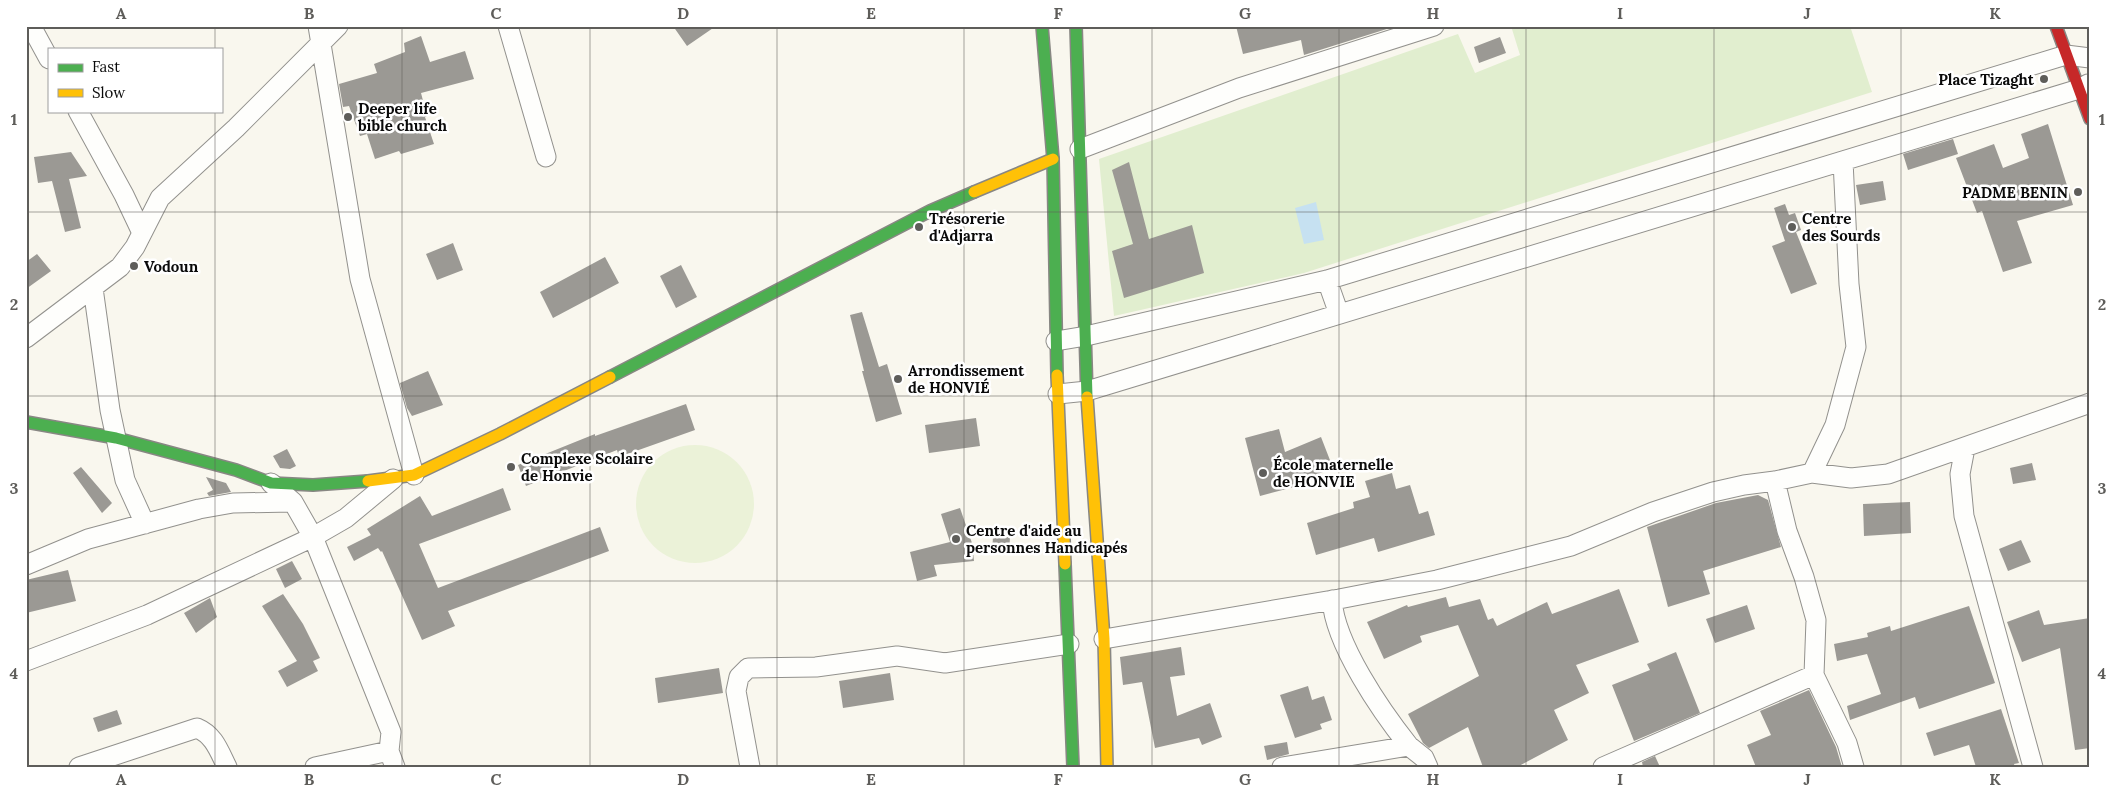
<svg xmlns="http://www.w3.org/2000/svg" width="2116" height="793" font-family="Lora,serif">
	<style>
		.green { fill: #e1eecf }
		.pitch { fill: #ebf2d8 }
		.water { fill: #c6e1f1 }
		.building { fill: #9b9994 }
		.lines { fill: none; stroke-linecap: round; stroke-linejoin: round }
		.street-casing { stroke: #92918d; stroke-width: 21 }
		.fast-casing { stroke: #888783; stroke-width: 14 }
		.slow-casing { stroke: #888783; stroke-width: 14 }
		.jam-casing { stroke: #888783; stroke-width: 14 }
		.street { stroke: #fefefc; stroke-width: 19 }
		.fast { stroke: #4caf50; stroke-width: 11 }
		.slow { stroke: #ffc107; stroke-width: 11 }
		.jam { stroke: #c62828; stroke-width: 11 }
		.grid { fill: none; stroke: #5e5d5a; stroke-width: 1; stroke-opacity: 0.55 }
		.poi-dot { fill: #5e5d5a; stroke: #fff; stroke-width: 2 }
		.labels { text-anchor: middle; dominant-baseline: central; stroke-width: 5; stroke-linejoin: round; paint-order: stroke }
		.poi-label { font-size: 15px; font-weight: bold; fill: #0a0a0a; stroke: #fff; text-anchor: start }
		.neatline { fill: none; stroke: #5e5d5a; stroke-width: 2 }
		.grid-label { font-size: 16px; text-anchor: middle; font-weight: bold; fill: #5e5d5a }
	</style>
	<rect width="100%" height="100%" fill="#f9f7ee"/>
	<path class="green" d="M1511,26H1850L1872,92L1304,273L1114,316L1099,159L1458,34L1475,73L1520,55Z"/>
	<path class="pitch" d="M636 504a59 59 0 1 1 118 0a59 59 0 1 1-118 0Z"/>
	<path class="water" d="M1316,202L1324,240L1304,244L1295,208Z"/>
	<path class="building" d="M673,26H716L687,46Z
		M1236,26H1389L1390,28L1304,55L1301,40L1243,54Z
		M421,36L430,62L465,51L474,79L421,93L427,116L425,117L434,144L401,154L399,151L375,159L367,134L360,136L349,106L343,107L339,84L377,73L374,64L405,52L404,43Z
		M1500,37L1506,53L1479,63L1474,47Z
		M2048,124L2073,205L2017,221L2032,263L2003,272L1982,211L1977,213L1956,158L1994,144L2003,168L2029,158L2021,134Z
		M1953,139L1958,154L1908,170L1903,154Z
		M71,152L87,176L69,179L81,228L65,232L52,181L38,183L34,157Z
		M1129,162L1149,239L1192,225L1204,273L1124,298L1112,251L1133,244L1112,170Z
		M1883,181L1886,200L1860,205L1856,185Z
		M1785,204L1789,215L1795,213L1801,230L1796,232L1817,284L1791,294L1772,246L1785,241L1774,208Z
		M453,243L463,270L437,280L426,254Z
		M37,254L51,271L26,289V262Z
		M605,257L619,283L553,318L540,292Z
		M681,265L697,297L676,308L660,276Z
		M862,312L879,367L887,364L902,414L876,422L862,371H864L850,315Z
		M428,371L443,405L412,416L407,408L400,383Z
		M686,404L695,430L619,457L617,450L526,486L518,465L595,434V436Z
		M976,418L980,446L929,453L925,425Z
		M1279,429L1285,452L1321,437L1333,468L1293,484L1294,487L1260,496L1245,438Z
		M287,449L296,466L290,469L280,468L273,456Z
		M2032,463L2036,480L2013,484L2010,468Z
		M81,467L112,503L102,513L73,473Z
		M1392,473L1396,489L1410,485L1419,514L1428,511L1435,535L1378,552L1374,538L1316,555L1307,523L1354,508L1353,502L1370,497L1365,481Z
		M206,477L226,483L231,492L209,496L207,493L213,490Z
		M503,488L511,510L419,544L438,588L600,527L609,551L448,611L455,626L422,640L382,551L381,552L378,548L354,561L347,547L371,535L367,529L420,496L432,516Z
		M1758,495L1768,500L1781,547L1703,571L1710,594L1668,607L1647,527L1716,503Z
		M1910,502L1911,533L1864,536L1863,504Z
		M960,508L972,543L974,561L934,565L937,576L917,581L910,552L950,542L941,514Z
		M993,537H1010L1009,553L992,552Z
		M2021,540L2031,562L2008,571L1999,549Z
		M292,561L302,579L285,588L276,569Z
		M68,570L76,601L26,613V580Z
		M1619,589L1639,642L1576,665L1589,693L1554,710L1568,740L1517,767H1483L1468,727L1429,748L1423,743L1408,714L1479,676L1458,625L1420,636L1422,642L1384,659L1367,622L1407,605L1408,607L1446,597L1449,607L1480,599L1488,620L1493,618L1497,626L1547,602L1552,614Z
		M283,594L303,624L320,658L313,661L318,671L287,687L278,671L297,661L262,606Z
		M210,598L217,617L196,633L184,613Z
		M1747,605L1755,629L1715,643L1706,619Z
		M1969,606L1995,683L1919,709L1915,697L1850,720L1847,706L1881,694L1867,654L1837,661L1834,644L1868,637L1867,633L1890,626L1891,631Z
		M2039,610L2044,625L2090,618V748L2075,750L2060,648L2022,662L2007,622Z
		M1181,647L1185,675L1170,677L1177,716L1210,703L1222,737L1202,745L1199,738L1155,748L1142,682L1123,685L1120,657Z
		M1676,652L1700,713L1634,741L1612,685L1650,670L1647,664Z
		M719,668L723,693L658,703L655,678Z
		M890,673L894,700L843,708L839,681Z
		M1308,686L1312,700L1324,696L1332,720L1320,724L1322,729L1295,738L1280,695Z
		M1809,690L1836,747L1842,767H1756L1747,745L1771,735L1760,711Z
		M2001,709L2019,763L2014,764L2015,767H1976L1969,745L1934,756L1926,733Z
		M117,710L122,724L98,732L93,718Z
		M1287,742L1289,754L1267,760L1264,746Z
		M1655,756L1660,767H1643L1642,762Z"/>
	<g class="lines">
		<defs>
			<path id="street" d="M31,26L49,59
				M318,26L360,279L414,475
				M508,26L546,157
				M78,111L124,195L142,233
				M1080,149L1239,88L1434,26
				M1327,280L1339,314
				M93,288L110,410L125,480L145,524
				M26,338L120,267L135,247L160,198L236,128L338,26
				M1056,341L1086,336L1327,280L2066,55L2090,58
				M1058,394L1087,391L2079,89L2088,84
				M1965,448L1960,474L1964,516L2033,767
				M1812,473L1835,425L1856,347L1849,284L1843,161
				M1775,481L1787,531L1804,577L1816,620L1814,675L1847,743L1854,767
				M271,483L293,502L313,537L391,732L389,751L395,767
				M26,565L88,539L199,509L233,503L293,502
				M1332,600C1335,644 1381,711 1409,746
				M1104,639L1339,599L1437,580L1571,546L1653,512L1713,492L1744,485L1775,481L1812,473L1851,478L1888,474L2090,403
				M26,661L147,615L313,537L346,518L393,479
				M79,767L197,728C214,735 219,751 227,767
				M315,767L389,751
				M750,767L736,691L739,677L748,668L816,667L897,656L945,663L1069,644
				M1282,767L1409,746L1424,758L1428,767
				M1603,767L1814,675"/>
			<path id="fast" d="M1042,26L1053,159L1057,375
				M1076,26L1087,397
				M610,377L930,211L974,192
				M26,422L116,438L236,470L271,483L313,485L368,481
				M1065,564L1073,767"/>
			<path id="slow" d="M974,192L1053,159
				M1057,375L1065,564
				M1087,397L1104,639L1107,767
				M368,481L414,475L500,434L610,377"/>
			<path id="jam" d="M2056,26L2090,119"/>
		</defs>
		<use href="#street" class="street-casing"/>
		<use href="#fast" class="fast-casing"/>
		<use href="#slow" class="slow-casing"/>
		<use href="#jam" class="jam-casing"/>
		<use href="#street" class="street"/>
		<use href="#fast" class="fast"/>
		<use href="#slow" class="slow"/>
		<use href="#jam" class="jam"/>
	</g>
	<path class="grid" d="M215,26V49M402,26V767M590,26V767M777,26V767M964,26V767M1152,26V767M1339,26V767M1526,26V767M1714,26V767M1901,26V767M215,111V767M26,212H2090M26,396H2090M26,581H2090"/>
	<g class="poi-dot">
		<circle cx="2044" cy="79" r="5"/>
		<circle cx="348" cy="117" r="5"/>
		<circle cx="2078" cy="192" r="5"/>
		<circle cx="919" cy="227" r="5"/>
		<circle cx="1792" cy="227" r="5"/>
		<circle cx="134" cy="266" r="5"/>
		<circle cx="898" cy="379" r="5"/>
		<circle cx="511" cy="467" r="5"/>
		<circle cx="1263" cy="473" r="5"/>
		<circle cx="956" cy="539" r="5"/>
	</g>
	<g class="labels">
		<g class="poi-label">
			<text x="2034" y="79" text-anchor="end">Place Tizaght</text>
			<text x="358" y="108">Deeper life<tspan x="358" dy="17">bible church</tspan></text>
			<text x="2068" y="192" text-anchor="end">PADME BENIN</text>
			<text x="929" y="218">Trésorerie<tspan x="929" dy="17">d'Adjarra</tspan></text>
			<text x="1802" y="218">Centre<tspan x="1802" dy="17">des Sourds</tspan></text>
			<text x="144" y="266">Vodoun</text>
			<text x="908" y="370">Arrondissement<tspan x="908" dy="17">de HONVIÉ</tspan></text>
			<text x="521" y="458">Complexe Scolaire<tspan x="521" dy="17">de Honvie</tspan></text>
			<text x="1273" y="464">École maternelle<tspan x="1273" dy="17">de HONVIE</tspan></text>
			<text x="966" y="530">Centre d'aide au<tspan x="966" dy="17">personnes Handicapés</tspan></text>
		</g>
	</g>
	<rect width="2116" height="793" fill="none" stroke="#ffffff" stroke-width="55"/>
	<rect x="48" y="48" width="175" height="65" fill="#ffffff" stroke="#9d9d9d"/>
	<rect x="58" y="64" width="25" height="8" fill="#4caf50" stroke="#9d9d9d"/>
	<text x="92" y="72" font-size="15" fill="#0a0a0a">Fast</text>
	<rect x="58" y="89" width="25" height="8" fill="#ffc107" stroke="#9d9d9d"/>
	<text x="92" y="98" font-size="15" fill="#0a0a0a">Slow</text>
	<rect x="28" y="28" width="2060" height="738" class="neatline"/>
	<g class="grid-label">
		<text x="121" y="19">A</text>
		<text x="309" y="19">B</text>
		<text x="496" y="19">C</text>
		<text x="683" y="19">D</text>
		<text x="871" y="19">E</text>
		<text x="1058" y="19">F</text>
		<text x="1245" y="19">G</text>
		<text x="1433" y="19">H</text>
		<text x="1620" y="19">I</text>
		<text x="1807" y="19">J</text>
		<text x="1995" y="19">K</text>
		<text x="14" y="125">1</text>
		<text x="2102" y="125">1</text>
		<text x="14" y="310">2</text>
		<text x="2102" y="310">2</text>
		<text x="14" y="494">3</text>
		<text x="2102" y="494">3</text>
		<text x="14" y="679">4</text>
		<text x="2102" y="679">4</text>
		<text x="121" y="785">A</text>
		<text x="309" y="785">B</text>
		<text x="496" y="785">C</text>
		<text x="683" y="785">D</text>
		<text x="871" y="785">E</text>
		<text x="1058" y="785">F</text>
		<text x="1245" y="785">G</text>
		<text x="1433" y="785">H</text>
		<text x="1620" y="785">I</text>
		<text x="1807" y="785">J</text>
		<text x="1995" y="785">K</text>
	</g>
</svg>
